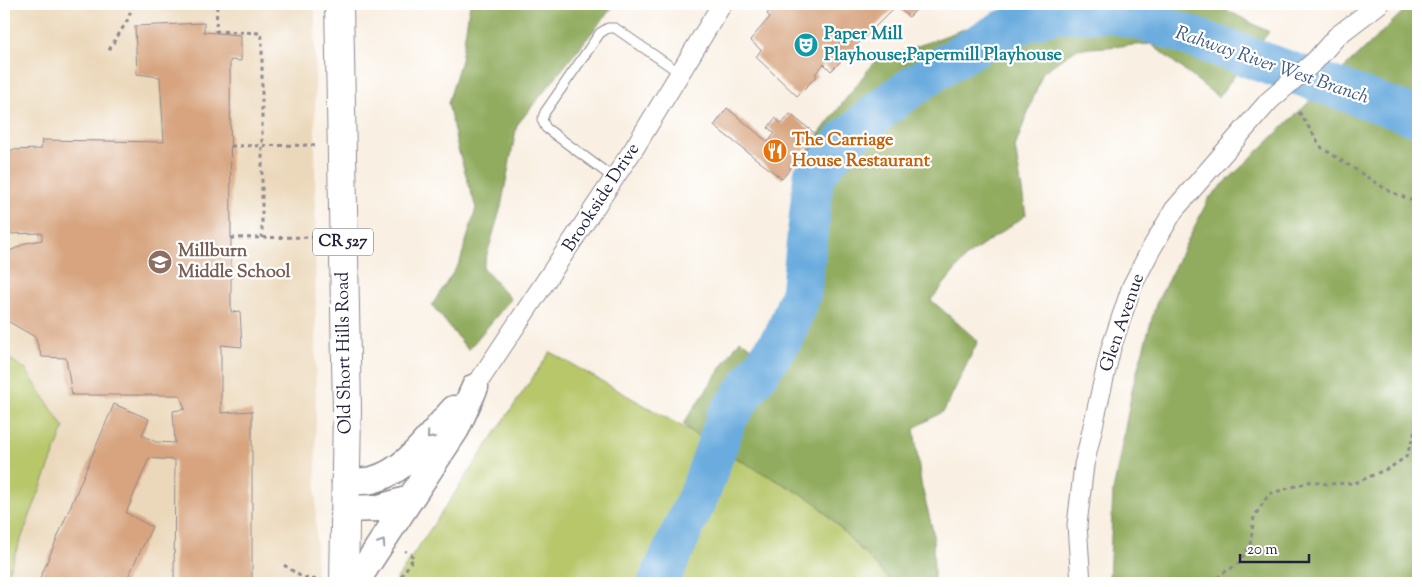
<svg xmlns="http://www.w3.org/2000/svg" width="1422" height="587" font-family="'Sorts Mill Goudy',serif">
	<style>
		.built { fill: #ebd8ba }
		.green { fill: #b7c76a; stroke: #6c7452 }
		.forest { fill: #91ac5e; stroke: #5a674c }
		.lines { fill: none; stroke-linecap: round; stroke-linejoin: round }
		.river { stroke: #6aacde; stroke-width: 41 }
		.building { fill: #d7a47f }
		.service-casing { stroke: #8e898f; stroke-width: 11 }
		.minor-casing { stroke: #8e898f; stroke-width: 21 }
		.secondary-casing { stroke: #8e898f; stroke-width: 29 }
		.primary-casing { stroke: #8e898f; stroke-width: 30 }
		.path { stroke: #8e898f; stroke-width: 3; stroke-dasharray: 4 4; stroke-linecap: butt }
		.service { stroke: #fff; stroke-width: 9 }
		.minor { stroke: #fff; stroke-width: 19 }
		.secondary { stroke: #fff; stroke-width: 26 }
		.primary { stroke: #fff; stroke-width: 28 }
		.path-bridge { stroke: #8e898f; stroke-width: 3; stroke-dasharray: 4 4; stroke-linecap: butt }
		.oneway { stroke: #9c9ca7 }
		.labels { text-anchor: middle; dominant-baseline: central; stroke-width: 4.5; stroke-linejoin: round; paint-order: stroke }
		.shield { fill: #fff; stroke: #646476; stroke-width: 1 }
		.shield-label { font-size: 16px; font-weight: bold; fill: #22223b }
		.culture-label { font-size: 18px; font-weight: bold; fill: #0d838f; stroke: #fff; text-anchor: start }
		.food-label { font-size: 18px; font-weight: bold; fill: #c56008; stroke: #fff; text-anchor: start }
		.street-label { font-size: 18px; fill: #22223b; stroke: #fff }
		.education-label { font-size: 18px; font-weight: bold; fill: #785e54; stroke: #fff; text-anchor: start }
		.water-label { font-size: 19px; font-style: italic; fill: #3f597c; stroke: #fff }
	</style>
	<rect width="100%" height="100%" fill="#fff"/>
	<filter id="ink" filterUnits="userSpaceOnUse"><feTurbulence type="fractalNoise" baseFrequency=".02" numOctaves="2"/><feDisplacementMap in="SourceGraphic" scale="10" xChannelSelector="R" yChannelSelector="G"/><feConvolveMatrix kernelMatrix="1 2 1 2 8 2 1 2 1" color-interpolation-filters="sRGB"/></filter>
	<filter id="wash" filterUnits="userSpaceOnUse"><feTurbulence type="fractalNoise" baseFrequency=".0096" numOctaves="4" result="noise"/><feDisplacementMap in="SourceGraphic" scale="20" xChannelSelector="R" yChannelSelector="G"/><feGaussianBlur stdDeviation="1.12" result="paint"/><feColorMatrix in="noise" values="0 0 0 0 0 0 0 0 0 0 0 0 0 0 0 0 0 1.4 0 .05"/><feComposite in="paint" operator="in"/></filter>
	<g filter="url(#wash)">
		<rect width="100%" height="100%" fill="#f9f0e3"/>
		<path class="built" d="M4,4H315L316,583H4L24,531L4,519Z"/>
		<path class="green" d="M550,352L814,501L893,583H394Z
			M4,355L26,370L64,428L4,583Z"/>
		<path class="forest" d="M470,4H615L517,125L501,207L483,268L511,299L468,350L432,305L460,262L476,208L458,149L448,103L461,60Z
			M1020,4H1215L1269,32L1218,97L1151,44L1076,49L1043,72L1015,147L1026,215L966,257L931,300L978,341L944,411L914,428L921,483L933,532L934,580L933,583H893L814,501L696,436L683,424L740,340L755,350L775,318L787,274L793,191L810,146L874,62L967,28Z
			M1411,4H1418V583H1109L1113,492L1133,386L1156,304L1209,198Z"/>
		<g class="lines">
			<path class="river" d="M658,583L701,490L727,417L785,335L801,293L814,175L843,142L885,106L945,64L1002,31L1051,13L1108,12L1155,24L1418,117"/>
		</g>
		<g id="blocks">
			<path class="building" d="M774,4H922L909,17L896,6L831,71L824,64L815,74L817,76L797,96L756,57L761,50L750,40L770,17L767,14Z
				M204,23V32L241,35V61L230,60L231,238V312L240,311L242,347L221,345V413L252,411V583H174L175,460L149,458L126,513L152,527L125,583H38L114,404L149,419L142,435L156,442L175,443L173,411L185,409L180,395H72L66,358L42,357L35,337L4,319V254L26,243L42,240V233L9,234L10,150L41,149L42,140L164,142L160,77L137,74L135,26Z
				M727,108L768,142L775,133L768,128L775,118L782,124L790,114L817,135L782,179L714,126Z"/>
		</g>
	</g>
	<g filter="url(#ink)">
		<use href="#blocks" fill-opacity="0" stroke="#8e898f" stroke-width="1"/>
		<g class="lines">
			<defs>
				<path id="service" d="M615,179L546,128L542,120L545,112L600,33L608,28H615L680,73"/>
				<path id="minor" d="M475,387L635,147L722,4
					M1081,583L1077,525L1084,465L1111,348L1132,286L1150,251L1174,210L1269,101L1315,61L1337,36L1379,4"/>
				<path id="secondary" d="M345,481C354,481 364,482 372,480C408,471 430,434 454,409
					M345,509L379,508L410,499
					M355,583L456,429L475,387"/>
				<path id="primary" d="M339,4L347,410L344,583"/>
			</defs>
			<use href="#service" class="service-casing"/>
			<use href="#minor" class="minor-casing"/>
			<use href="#secondary" class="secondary-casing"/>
			<use href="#primary" class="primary-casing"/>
			<path class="path" d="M217,6L216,31L261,33L262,39V238
				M109,50L127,21L133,5
				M1299,112L1322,148L1387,190L1418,203
				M231,146L317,145
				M231,238L320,237
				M397,583L414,557L405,551
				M1211,583L1223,573L1237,565L1250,546L1254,517L1269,494L1312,481L1327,484L1355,483L1391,467L1406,457L1418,423"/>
			<use href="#service" class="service"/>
			<use href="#minor" class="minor"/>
			<use href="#secondary" class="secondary"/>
			<use href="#primary" class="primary"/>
			<path class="path-bridge" d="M284,565L303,578L345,583"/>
		</g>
		<defs><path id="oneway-chevron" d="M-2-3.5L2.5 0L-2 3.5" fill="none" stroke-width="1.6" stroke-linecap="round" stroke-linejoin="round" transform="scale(1.25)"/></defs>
		<g class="oneway">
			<use href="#oneway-chevron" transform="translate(430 436) rotate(131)"/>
			<use href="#oneway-chevron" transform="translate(382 543) rotate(-57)"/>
		</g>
	</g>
	<defs>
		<symbol id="theatre-disc" viewBox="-11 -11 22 22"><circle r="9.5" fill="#0f9aa8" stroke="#fff"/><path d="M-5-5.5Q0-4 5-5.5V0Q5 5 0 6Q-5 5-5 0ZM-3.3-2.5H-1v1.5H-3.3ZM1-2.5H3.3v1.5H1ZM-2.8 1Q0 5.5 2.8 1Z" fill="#fff"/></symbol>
		<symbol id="restaurant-disc" viewBox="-11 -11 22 22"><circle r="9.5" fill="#e8710a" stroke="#fff"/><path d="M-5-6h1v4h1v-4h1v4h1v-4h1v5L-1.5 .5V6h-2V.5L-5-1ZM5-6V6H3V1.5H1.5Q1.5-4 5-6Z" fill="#fff"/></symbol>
		<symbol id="school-disc" viewBox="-11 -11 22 22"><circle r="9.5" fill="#8d6e63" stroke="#fff"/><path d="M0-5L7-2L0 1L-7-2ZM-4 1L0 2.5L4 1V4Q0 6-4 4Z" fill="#fff"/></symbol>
	</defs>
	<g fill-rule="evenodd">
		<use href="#theatre-disc" x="792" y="31" width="28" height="28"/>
		<use href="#restaurant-disc" x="761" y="137" width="28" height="28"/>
		<use href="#school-disc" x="146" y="248" width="28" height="28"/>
	</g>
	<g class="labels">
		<rect class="shield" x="313" y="228.5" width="60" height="27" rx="4"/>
		<g class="shield-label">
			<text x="343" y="242">CR 527</text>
		</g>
		<g class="culture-label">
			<text x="824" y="35">Paper Mill<tspan x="824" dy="21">Playhouse;Papermill Playhouse</tspan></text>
		</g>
		<g class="food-label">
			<text x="792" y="141">The Carriage<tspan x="792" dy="21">House Restaurant</tspan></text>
		</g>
		<g class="street-label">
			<text transform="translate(602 198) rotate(-57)">Brookside Drive</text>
			<text transform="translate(1123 323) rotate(-71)">Glen Avenue</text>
			<text transform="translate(345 353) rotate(-91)">Old Short Hills Road</text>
		</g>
		<g class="education-label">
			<text x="178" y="252">Millburn<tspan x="178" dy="21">Middle School</tspan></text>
		</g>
		<g class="water-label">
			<text transform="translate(1272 66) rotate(19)">Rahway River West Branch</text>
		</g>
	</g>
	<rect width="1422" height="587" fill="none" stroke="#fff" stroke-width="20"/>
	<path d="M1240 554v8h69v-8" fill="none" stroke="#22223b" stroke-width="2.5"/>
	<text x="1247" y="554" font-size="15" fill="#22223b" stroke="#ffffff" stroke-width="4" paint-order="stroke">20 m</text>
</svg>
